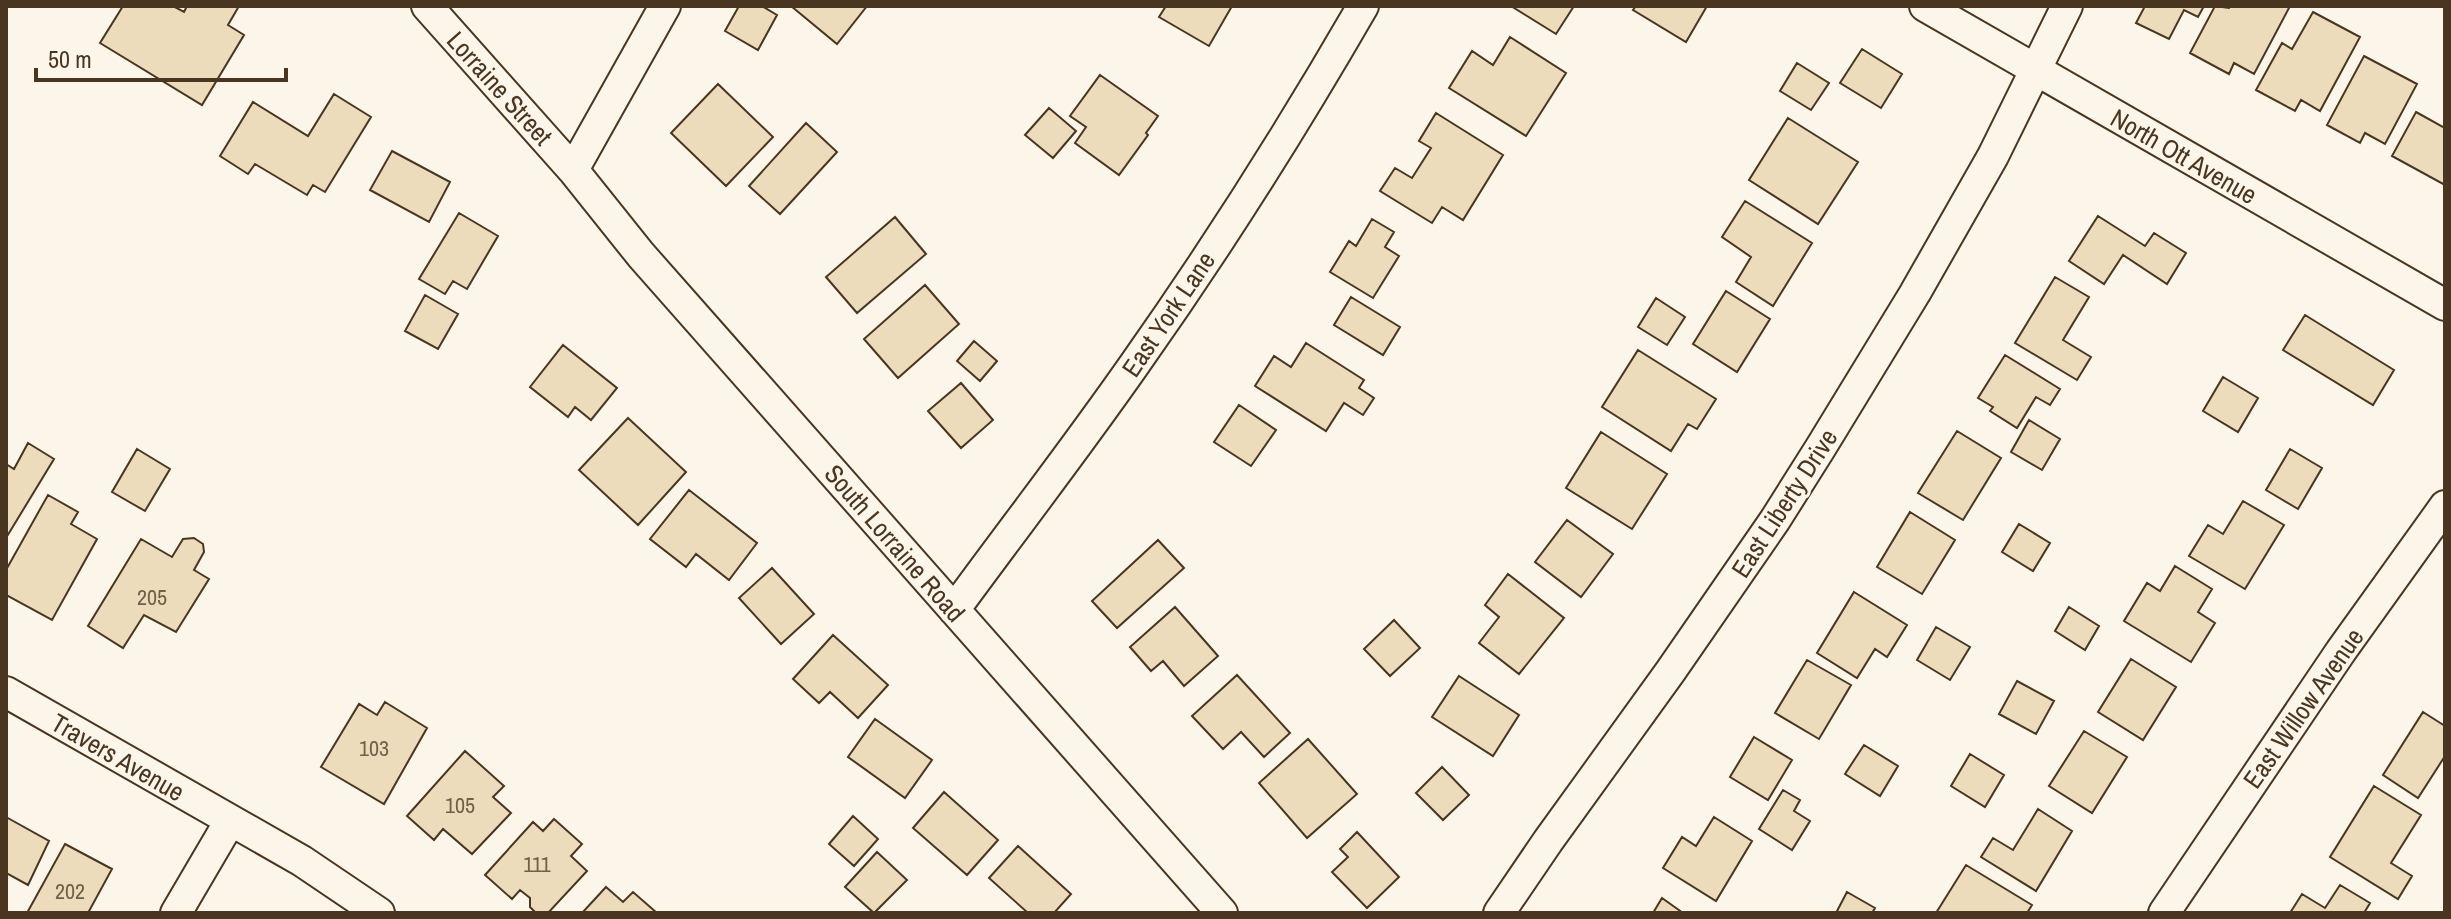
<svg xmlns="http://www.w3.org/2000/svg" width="2451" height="919" font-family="'Archivo Narrow',sans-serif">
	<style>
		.building { fill: #ecdcbc; stroke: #4a3520; stroke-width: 2 }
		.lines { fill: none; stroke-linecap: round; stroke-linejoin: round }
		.street-casing { stroke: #4a3520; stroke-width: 34 }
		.street { stroke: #fbf6e9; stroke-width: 30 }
		.labels { text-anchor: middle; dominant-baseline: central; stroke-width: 6; stroke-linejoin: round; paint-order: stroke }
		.number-label { font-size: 22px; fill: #725f47 }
		.street-label { font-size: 26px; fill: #4a3520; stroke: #fbf6e9 }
	</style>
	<rect width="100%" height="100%" fill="#fbf6e9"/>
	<path class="building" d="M123,6H173L184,12L187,6H239L228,25L244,35L202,105L100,43Z
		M739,6H762L777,15L758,50L725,31Z
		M791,6H867L837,44Z
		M1166,6H1232L1209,46L1159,17Z
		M1511,6H1574L1556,34Z
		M1636,6H1707L1686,42L1633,10Z
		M2145,6H2204L2198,17L2184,10L2169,39L2136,23Z
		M2215,6L2229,8L2230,6H2290L2254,74L2234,63L2229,74L2190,53Z
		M2313,12L2360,37L2320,111L2301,100L2295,111L2256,90L2282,43L2292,49Z
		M1510,37L1566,73L1526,136L1449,88L1472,51L1493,65Z
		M1862,49L1902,74L1881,108L1840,83Z
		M2364,56L2417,84L2385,144L2365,133L2360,143L2327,125Z
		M1797,63L1829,83L1811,110L1780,91Z
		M1100,75L1158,116L1146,133L1148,135L1119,175L1075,143L1086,127L1070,116Z
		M718,84L773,137L726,186L671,133Z
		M334,94L371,117L325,192L313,185L307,195L255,164L248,174L220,156L253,102L308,136Z
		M1049,108L1076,131L1053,158L1025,135Z
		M2416,112L2445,128V185L2392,156Z
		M1436,113L1503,155L1463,220L1442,207L1432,223L1380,191L1395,168L1412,178L1431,148L1419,141Z
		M1788,118L1858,162L1818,224L1749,180Z
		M806,123L837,152L780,214L749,186Z
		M392,151L450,182L429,222L370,190Z
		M1745,201L1812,243L1773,306L1736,282L1751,257L1722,237Z
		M459,213L498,236L467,289L453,281L445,294L419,279Z
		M2098,216L2145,246L2154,233L2186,253L2167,284L2123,255L2104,284L2069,261Z
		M895,217L926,254L857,313L826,277Z
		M1372,219L1394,232L1385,247L1399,256L1373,298L1330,272L1349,241L1356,246Z
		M2055,277L2089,297L2063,340L2091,357L2077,380L2015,343Z
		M925,285L959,324L898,378L864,339Z
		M1726,291L1770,319L1737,372L1693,344Z
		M425,295L458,314L438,349L405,331Z
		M1351,297L1400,327L1383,355L1334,325Z
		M1656,298L1685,317L1667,345L1638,327Z
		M2305,315L2394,370L2373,405L2283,350Z
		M974,341L997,361L980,381L957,361Z
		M1306,343L1364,380L1359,388L1374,398L1363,415L1344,403L1326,431L1255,386L1274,356L1291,367Z
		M563,345L617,388L591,420L575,407L568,417L530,387Z
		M1638,350L1716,399L1697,429L1688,424L1671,451L1602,407Z
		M2005,355L2060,389L2050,405L2036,397L2017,428L1990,411L1993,407L1978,398Z
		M2223,377L2258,398L2238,432L2203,411Z
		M961,383L993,420L961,448L928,411Z
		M1239,405L1276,430L1251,466L1214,442Z
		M628,418L686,472L638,525L579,470Z
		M2029,420L2060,439L2042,470L2011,452Z
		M1957,431L2001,458L1963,520L1918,493Z
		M1601,432L1667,474L1632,529L1566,488Z
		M28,443L54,459L6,538V464L14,469Z
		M137,449L170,469L145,511L112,492Z
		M2290,449L2322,468L2298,509L2266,490Z
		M689,490L757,543L729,580L696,554L686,567L650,539Z
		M48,495L78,512L71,524L97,539L52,620L6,595V570Z
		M2243,501L2284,525L2245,589L2189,556L2208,525L2223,534Z
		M1910,512L1955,540L1922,594L1877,567Z
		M1567,520L1613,554L1581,597L1535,562Z
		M2019,524L2050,543L2033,571L2002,552Z
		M194,538L203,544L204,552L194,570L209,579L176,632L144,615L123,648L88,626L141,539L172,557L183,539Z
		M1158,540L1184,568L1117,628L1092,601Z
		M2175,566L2212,589L2198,612L2215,623L2191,662L2124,621L2147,583L2160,591Z
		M772,568L814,614L781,644L739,598Z
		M1508,574L1564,618L1519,674L1479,643L1499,617L1485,605Z
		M1854,592L1907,625L1887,657L1875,649L1857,678L1817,653Z
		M1175,607L1218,656L1184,686L1163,661L1151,671L1130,647Z
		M2069,607L2099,626L2085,650L2055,631Z
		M1394,620L1420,648L1390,676L1364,649Z
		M1936,627L1970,647L1950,680L1917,660Z
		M833,635L888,685L858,718L830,692L819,703L793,679Z
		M2131,659L2176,687L2143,740L2098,712Z
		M1807,660L1851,685L1819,739L1775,713Z
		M1237,675L1290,733L1264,757L1241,732L1223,749L1192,716Z
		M1459,676L1519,715L1493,756L1432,717Z
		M2017,681L2054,701L2036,734L1999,714Z
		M385,702L427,728L384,804L321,767L359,704L377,715Z
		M2423,712L2445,726V756L2418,798L2383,775Z
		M875,719L932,760L905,798L848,757Z
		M2084,731L2127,757L2092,813L2049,786Z
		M1754,737L1792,760L1768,800L1730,777Z
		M1308,739L1357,794L1307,838L1259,783Z
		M1864,745L1898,766L1880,796L1845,774Z
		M465,751L504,786L493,797L511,813L472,854L443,829L434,840L407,816Z
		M1970,754L2004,775L1985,807L1951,786Z
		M1442,767L1469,795L1443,820L1416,793Z
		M2374,786L2421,815L2391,863L2412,876L2398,899L2330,857Z
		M1783,790L1800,800L1794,811L1810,821L1792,850L1759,829Z
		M944,792L998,840L967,875L913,828Z
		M2038,809L2072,831L2036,891L1981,857L1993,838L2013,850Z
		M853,816L878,839L854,866L829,844Z
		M6,817L49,841L28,885L6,873Z
		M1714,817L1752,841L1716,901L1663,868L1682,837L1696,846Z
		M554,819L582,844L571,856L587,871L548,913H536L530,907V898L520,890L512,899L485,875L533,822L543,831Z
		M1357,832L1399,877L1367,908L1332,872L1348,857L1340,849Z
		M65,844L112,869L88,913H27Z
		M1018,846L1071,894L1054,913H1028L989,878Z
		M877,852L907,880L874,913L845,887Z
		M1966,865L2032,905L2027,913H1936Z
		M2340,885L2370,903L2364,913H2290L2302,894L2325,908Z
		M606,887L623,902L633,892L657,913H582Z
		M1847,892L1875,908L1872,913H1836Z
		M1662,898L1683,913H1653Z"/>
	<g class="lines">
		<defs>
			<path id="street" d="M427,6L573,170L641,255L1222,913
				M1925,6L2445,305
				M573,170L665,6
				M954,610C1014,528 1076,448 1134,365C1216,249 1292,129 1363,6
				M6,692L302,861L379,913
				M176,913L230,821
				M1499,913L1548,841L1670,672L1775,520L1821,447L1915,293L1993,156L2067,6
				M2164,913L2341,651L2445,506"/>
		</defs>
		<use href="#street" class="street-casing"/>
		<use href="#street" class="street"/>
	</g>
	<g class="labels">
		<g class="number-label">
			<text x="152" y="597">205</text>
			<text x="374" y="748">103</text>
			<text x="460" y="805">105</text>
			<text x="537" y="864">111</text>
			<text x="70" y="891">202</text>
		</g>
		<g class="street-label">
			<text transform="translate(500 88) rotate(48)">Lorraine Street</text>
			<text transform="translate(2184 156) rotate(30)">North Ott Avenue</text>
			<text transform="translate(1168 314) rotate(-56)">East York Lane</text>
			<text transform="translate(1784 503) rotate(-57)">East Liberty Drive</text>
			<text transform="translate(895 543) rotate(49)">South Lorraine Road</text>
			<text transform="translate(2303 708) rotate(-55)">East Willow Avenue</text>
			<text transform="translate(118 757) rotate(30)">Travers Avenue</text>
		</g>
	</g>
	<rect width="2451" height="919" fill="none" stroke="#4a3520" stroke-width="16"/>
	<path d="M36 68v12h250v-12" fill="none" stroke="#4a3520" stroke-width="4"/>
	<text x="48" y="68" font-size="24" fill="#4a3520" stroke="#fbf6e9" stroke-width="6" paint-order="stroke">50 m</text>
</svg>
